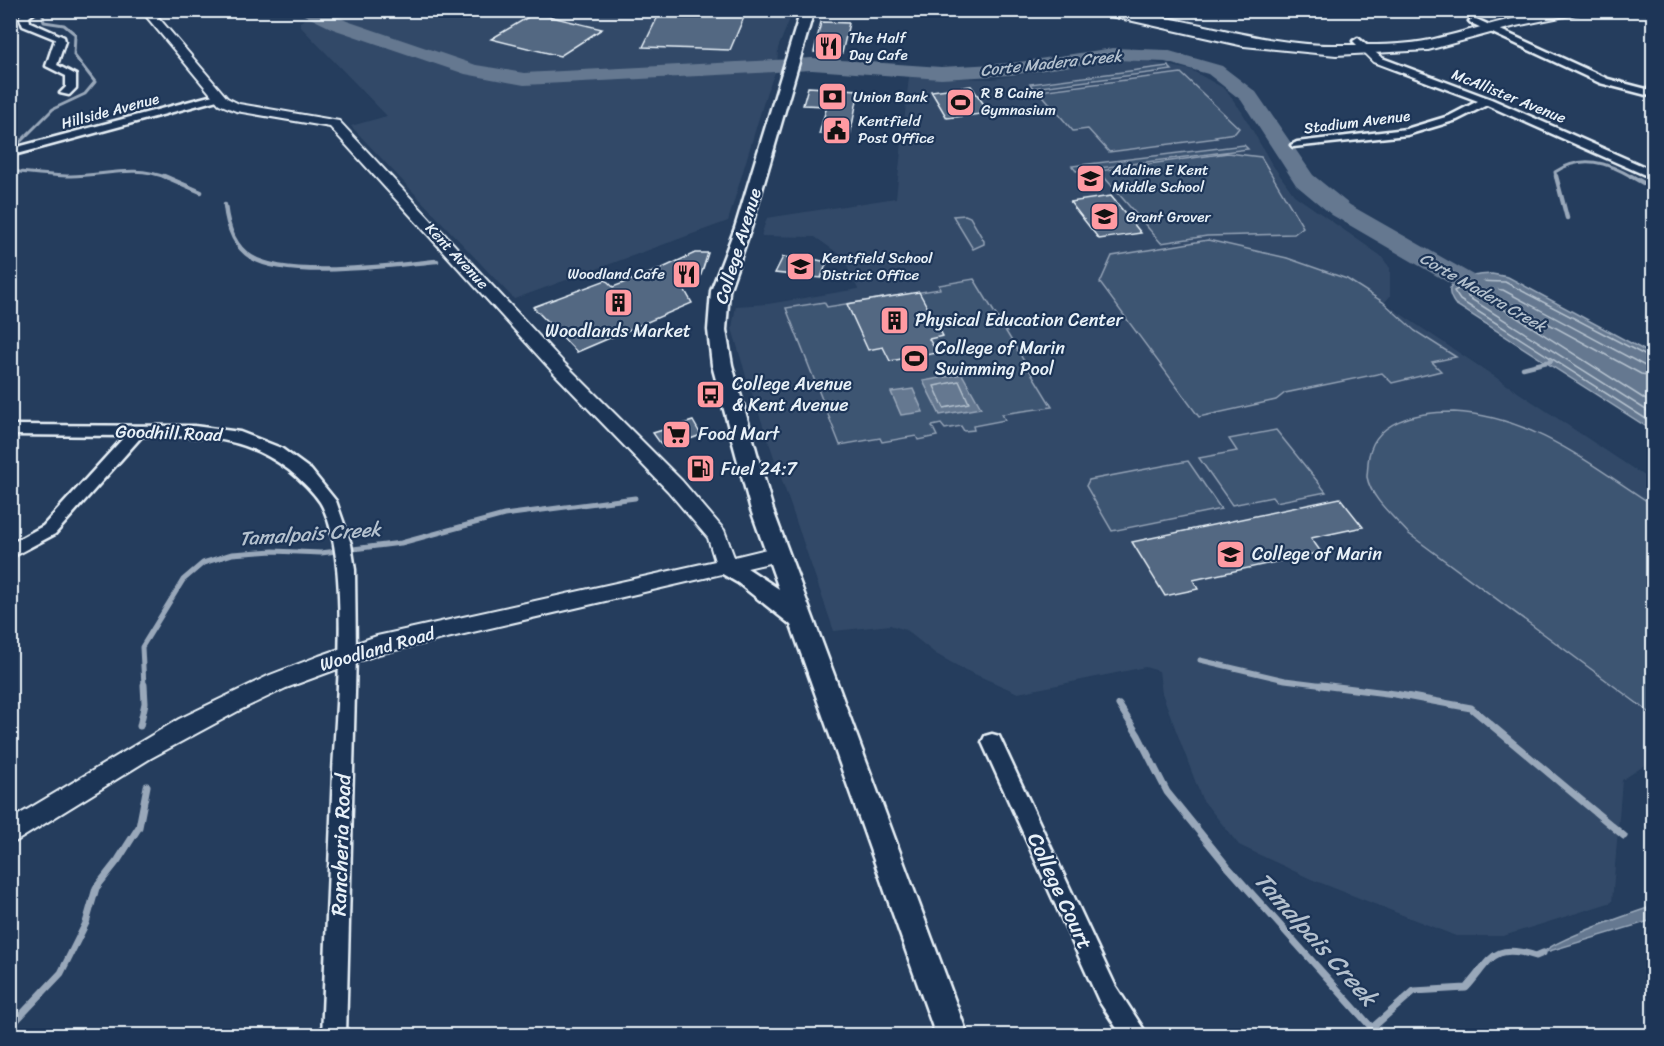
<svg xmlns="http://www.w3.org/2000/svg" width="1664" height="1046" font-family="Sriracha,sans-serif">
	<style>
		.built { fill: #334a68 }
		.green { fill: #3e5472; stroke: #93a2b5; stroke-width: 1.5 }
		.water { fill: #657890; stroke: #99a8ba; stroke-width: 1.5 }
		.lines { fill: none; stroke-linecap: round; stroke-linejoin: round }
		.shore { stroke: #b4c1ce; stroke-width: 1.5 }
		.stream-far3 { stroke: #99a8ba; stroke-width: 3 }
		.stream-far2 { stroke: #99a8ba; stroke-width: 4.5 }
		.stream-far1 { stroke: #99a8ba; stroke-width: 5 }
		.stream { stroke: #99a8ba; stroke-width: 7 }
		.river { fill: #657890; fill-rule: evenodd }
		.building { fill: #536782; stroke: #e8f1f8; stroke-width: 1.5 }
		.minor-casing { stroke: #e8f1f8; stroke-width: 5 }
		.tertiary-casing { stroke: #e8f1f8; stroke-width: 4 }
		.secondary-casing { stroke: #e8f1f8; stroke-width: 5 }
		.primary-casing { stroke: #e8f1f8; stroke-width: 4 }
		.minor { fill: #1d3557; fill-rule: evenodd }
		.tertiary { fill: #1d3557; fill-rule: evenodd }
		.secondary { fill: #1d3557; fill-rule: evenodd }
		.primary { fill: #1d3557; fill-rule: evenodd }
		.labels { text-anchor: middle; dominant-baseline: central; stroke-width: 4.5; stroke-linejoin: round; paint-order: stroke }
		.far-poi-label { font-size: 15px; fill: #e8f1f8; stroke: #1d3557; text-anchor: start }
		.far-street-label { font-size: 15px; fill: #e8f1f8; stroke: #1d3557 }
		.far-water-label { font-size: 16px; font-style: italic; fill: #b4c1ce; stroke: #1d3557 }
		.street-label { font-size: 18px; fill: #e8f1f8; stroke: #1d3557 }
		.poi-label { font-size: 18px; fill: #e8f1f8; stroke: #1d3557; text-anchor: start }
		.water-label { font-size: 20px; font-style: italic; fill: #b4c1ce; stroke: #1d3557 }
		.near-street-label { font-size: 21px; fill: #e8f1f8; stroke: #1d3557 }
		.near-water-label { font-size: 24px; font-style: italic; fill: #b4c1ce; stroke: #1d3557 }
	</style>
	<rect width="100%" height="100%" fill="#253d5d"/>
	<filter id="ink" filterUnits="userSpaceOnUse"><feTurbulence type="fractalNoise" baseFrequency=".0167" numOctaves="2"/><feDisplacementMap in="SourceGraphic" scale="12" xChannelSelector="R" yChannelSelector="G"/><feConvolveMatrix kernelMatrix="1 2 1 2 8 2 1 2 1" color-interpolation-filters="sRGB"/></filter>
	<g filter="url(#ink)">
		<path class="built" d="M320,10L793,11L778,48L777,68L767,91L728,221L514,299L351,126L387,116L300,26V22Z
			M1140,60L1191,70L1225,89L1242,112L1271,163L1294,195L1381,256L1390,268V296L1384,303L1653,482V760L1622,780L1612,902L1503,936H1456L1311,879L1239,845L1202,799L1162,693L1159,671L1145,667L1018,693L963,669L936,654L906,630L890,625L834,631L746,376L732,328L736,306L768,304L858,289L842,256L815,237L761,236L767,218L896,198L909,77L993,79L1100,62Z"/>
		<path class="green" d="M1168,66L1172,70L1033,88L1030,84Z
			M1181,73L1239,128L1235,133L1215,136L1217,138L1109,152L1088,129L1073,131L1039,91Z
			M1244,145L1248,149L1076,171L1072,166Z
			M1228,153L1261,157L1303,227L1294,234L1207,236L1161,243L1099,171Z
			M965,215L970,217L984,241V244L973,249L953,216Z
			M1208,240L1287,258L1347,279L1383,302L1415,331L1456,357L1432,362L1441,371L1392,383L1382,373L1285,393L1276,400L1199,417L1100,283L1112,256Z
			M974,279L1052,407L1002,414L1005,420L973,426L974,430L964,431L961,426L945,429L941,424L932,426L937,436L918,440L916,436L882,442L880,438L840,445L786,308L824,302L827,307L940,289L939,285Z
			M1454,412C1532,416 1590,464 1653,505V715L1409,534C1395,518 1371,499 1367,477C1367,473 1368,468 1368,463C1371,420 1418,412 1454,412Z
			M1276,430L1326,492L1276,502L1272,497L1232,505L1199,458L1237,451L1229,439Z
			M1188,461L1221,509L1112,531L1086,486L1089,480Z"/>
		<path class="water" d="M1492,274L1508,277L1653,355V431L1455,304C1436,278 1473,275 1492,274Z
			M962,374L981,408L940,415L923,381Z
			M913,389L923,412L901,415L891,392Z
			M1653,906V920L1543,953C1552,940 1634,913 1653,906Z"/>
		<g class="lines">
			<path class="shore" d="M1654,360L1505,282L1474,281L1454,291L1460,300L1654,424
				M1654,367L1645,366L1503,290L1476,288L1467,293L1468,297L1654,415
				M1654,376L1641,374L1501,298L1493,299L1494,303L1654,405
				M959,381L969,403L944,408L934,386Z"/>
			<path class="stream-far3" d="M19,143L53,109L85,94L95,82L74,55L75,34L64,25L44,22L43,16
				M10,171C30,173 51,176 71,176C104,176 135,164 167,178
				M1556,178L1555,172C1582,154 1607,162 1634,178"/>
			<path class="stream-far2" d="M164,176L201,192
				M1556,176L1567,218
				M1631,176L1654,189
				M225,205C227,224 233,246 251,257C288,280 392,265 437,261
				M1523,368L1551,361"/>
			<path class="stream-far1" d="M1200,660L1285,680L1333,686
				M144,686L142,647L183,580L203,563L232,554L273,551L321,553L401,543L504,515L635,498"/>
			<path class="stream" d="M1321,685L1395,694L1471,708L1624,836
				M1119,705L1138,735L1167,792L1227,866L1372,1028L1414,991L1466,988C1492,959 1492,942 1536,956L1543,953
				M140,726L145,703L144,685
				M10,1027L61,973L86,923L96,888L118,860L139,827L147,786"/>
			<path class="river" d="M300,10H325L347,21L476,65L524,73L812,58L941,67L1012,63L1113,48L1166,50L1222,66L1256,92L1313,175L1350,205L1510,296L1514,302L1510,308L1501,310L1492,308L1332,215L1296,185L1241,100L1208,74L1165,62L1113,60L1012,75L941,79L812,70L524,85L465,74L333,29L302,14Z"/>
		</g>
		<path class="building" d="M661,10H747L730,50L643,47Z
			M535,13L602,29L560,56L491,39Z
			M821,22L849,23L842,53L814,52Z
			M971,86L990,113L947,118L931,91Z
			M808,87L859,90L850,136L819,134L827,106L803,105Z
			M1111,196L1141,233L1099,239L1070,202Z
			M695,253H708L699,281L683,287L692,303L577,352L533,307L606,280L613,287L656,271Z
			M794,255L827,262L821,278L775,273L783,257L793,258Z
			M919,292L943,336L929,339L937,353L890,361L883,347L868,350L847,304Z
			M693,421L701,435L679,443L663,447L653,433Z
			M1340,498L1363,527L1311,538L1321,552L1193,580L1198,589L1165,596L1132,542Z"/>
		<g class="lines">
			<defs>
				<path id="minor" d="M27,10H38L29,17L30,22L64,37L65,41L57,65L76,75V88L69,95L60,93L66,87V76L46,66L55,39L23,26L19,16Z
					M1474,18L1608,79L1654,91V97L1600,83L1471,23L1469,21Z
					M1358,38L1382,58L1491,99L1654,171V179L1487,105L1457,120L1407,135L1293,147L1291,145L1297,142L1406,129L1449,116L1478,101L1374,62L1353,41Z
					M217,94L222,97L221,99L10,156V149Z
					M10,425L194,426L240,432L281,448L311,470L336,501L351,544L355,570L356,654L346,1036H322C326,948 329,860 333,772C336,709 352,554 320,502C312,490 300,479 289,470C242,434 199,436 142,436L55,534L10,558V544L43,526L125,436L10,435Z
					M992,734L999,736L1115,985L1148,1036H1122L1099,1001L982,742L985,736Z"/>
				<path id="tertiary" d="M141,10H152L227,98L239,104L339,121L564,363L682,481L724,530L734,557L779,546L786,549L789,554L786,559L378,654L286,688L240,710L151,758L10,845V820L179,719L270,675L319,656L377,636L715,561L708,538L668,491L552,371L330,127L236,111L219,104Z"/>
				<path id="secondary" d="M801,10H814L751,228L729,291L726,330L732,365L773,510L968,1036H936L791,625L738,583L719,572L715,566L719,560L727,557L735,560L779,589L751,510L712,365L708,330L711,291L735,228Z"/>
				<path id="primary" d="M1095,10C1175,10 1256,47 1339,45C1367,45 1403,46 1430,40C1484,28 1526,10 1582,10L1580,13L1516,26L1428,50L1336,55L1244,46L1102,14Z"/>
			</defs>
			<use href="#minor" class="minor-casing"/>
			<use href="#tertiary" class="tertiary-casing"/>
			<use href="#secondary" class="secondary-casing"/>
			<use href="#primary" class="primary-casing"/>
			<use href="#minor" class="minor"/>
			<use href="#tertiary" class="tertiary"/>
			<use href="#secondary" class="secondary"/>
			<use href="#primary" class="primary"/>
		</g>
	</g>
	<defs>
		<symbol id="restaurant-square" viewBox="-11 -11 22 22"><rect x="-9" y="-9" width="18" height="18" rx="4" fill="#ff9aa2" stroke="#1d3557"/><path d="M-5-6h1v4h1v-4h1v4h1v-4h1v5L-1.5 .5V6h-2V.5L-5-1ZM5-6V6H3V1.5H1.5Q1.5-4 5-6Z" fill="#111"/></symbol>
		<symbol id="bank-square" viewBox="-11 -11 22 22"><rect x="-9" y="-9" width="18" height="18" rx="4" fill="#ff9aa2" stroke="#1d3557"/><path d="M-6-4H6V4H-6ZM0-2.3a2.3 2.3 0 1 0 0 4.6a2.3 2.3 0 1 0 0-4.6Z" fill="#111"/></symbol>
		<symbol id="stadium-square" viewBox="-11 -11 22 22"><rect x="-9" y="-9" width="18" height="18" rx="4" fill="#ff9aa2" stroke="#1d3557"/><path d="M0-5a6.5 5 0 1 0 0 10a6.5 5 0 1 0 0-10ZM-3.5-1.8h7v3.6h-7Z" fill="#111"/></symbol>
		<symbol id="civic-square" viewBox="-11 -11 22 22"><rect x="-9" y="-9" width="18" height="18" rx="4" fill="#ff9aa2" stroke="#1d3557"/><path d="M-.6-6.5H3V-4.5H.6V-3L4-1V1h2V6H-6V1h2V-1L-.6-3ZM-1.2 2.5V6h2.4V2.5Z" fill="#111"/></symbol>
		<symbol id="school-square" viewBox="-11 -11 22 22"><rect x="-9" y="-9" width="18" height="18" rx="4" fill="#ff9aa2" stroke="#1d3557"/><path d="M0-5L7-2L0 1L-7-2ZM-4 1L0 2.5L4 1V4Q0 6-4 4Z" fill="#111"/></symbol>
		<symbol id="building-square" viewBox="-11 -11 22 22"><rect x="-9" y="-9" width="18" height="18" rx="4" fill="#ff9aa2" stroke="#1d3557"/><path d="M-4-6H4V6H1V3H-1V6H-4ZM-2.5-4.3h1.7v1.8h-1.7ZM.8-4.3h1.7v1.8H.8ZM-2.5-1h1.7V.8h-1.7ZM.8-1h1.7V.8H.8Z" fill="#111"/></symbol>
		<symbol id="bus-square" viewBox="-11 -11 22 22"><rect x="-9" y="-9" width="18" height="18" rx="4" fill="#ff9aa2" stroke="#1d3557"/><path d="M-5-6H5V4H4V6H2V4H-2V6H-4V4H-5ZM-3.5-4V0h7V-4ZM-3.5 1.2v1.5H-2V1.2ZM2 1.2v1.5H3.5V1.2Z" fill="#111"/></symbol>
		<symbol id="supermarket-square" viewBox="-11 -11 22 22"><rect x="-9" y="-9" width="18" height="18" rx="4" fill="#ff9aa2" stroke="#1d3557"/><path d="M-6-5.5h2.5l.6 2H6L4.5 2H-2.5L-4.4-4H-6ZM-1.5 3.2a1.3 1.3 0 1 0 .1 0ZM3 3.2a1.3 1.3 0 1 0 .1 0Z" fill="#111"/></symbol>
		<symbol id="fuel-square" viewBox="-11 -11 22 22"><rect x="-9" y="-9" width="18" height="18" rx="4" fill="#ff9aa2" stroke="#1d3557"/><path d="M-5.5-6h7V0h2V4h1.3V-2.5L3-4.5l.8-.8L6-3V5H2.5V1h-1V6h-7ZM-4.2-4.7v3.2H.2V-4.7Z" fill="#111"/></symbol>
		<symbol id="university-square" viewBox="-11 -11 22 22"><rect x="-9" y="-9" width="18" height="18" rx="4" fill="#ff9aa2" stroke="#1d3557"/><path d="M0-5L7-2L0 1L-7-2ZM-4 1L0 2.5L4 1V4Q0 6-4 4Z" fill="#111"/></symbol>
	</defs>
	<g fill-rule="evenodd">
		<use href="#restaurant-square" x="812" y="30" width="33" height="33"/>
		<use href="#bank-square" x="816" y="80" width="33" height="33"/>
		<use href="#stadium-square" x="944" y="86" width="33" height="33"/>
		<use href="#civic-square" x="820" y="114" width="33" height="33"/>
		<use href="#school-square" x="1074" y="162" width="33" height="33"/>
		<use href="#school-square" x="1088" y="200" width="33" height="33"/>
		<use href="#school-square" x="784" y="250" width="33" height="33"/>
		<use href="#restaurant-square" x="670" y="258" width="33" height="33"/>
		<use href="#building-square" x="602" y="286" width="33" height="33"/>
		<use href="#building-square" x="878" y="304" width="33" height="33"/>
		<use href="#stadium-square" x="898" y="342" width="33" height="33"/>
		<use href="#bus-square" x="694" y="378" width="33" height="33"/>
		<use href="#supermarket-square" x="660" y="418" width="33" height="33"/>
		<use href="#fuel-square" x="684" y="452" width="33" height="33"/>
		<use href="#university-square" x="1214" y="538" width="33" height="33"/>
	</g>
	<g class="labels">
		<g class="far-poi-label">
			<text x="849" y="38">The Half<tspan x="849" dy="17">Day Cafe</tspan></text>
			<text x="981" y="93">R B Caine<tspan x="981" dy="17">Gymnasium</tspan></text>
			<text x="853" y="97">Union Bank</text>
			<text x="858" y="121">Kentfield<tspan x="858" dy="17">Post Office</tspan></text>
			<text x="1112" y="170">Adaline E Kent<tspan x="1112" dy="17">Middle School</tspan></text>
			<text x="1126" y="217">Grant Grover</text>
			<text x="822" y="258">Kentfield School<tspan x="822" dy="17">District Office</tspan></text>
			<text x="665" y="274" text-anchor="end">Woodland Cafe</text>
		</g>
		<g class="far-street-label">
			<text transform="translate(1509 96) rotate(22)">McAllister Avenue</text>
			<text transform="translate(110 111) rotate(-15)">Hillside Avenue</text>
			<text transform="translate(1357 122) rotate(-7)">Stadium Avenue</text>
			<text transform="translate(457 256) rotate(47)">Kent Avenue</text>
		</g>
		<g class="far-water-label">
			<text transform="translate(1051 63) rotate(-6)">Corte Madera Creek</text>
			<text transform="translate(1483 292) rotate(30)">Corte Madera Creek</text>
		</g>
		<g class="street-label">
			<text transform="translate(738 246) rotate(-73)">College Avenue</text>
			<text transform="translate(169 433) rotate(2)">Goodhill Road</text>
			<text transform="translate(377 649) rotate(-16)">Woodland Road</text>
		</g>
		<g class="poi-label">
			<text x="915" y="320">Physical Education Center</text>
			<text x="618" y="331" text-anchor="middle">Woodlands Market</text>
			<text x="935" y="348">College of Marin<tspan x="935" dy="21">Swimming Pool</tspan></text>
			<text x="732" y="384">College Avenue<tspan x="732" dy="21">&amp; Kent Avenue</tspan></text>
			<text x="698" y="434">Food Mart</text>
			<text x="721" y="469">Fuel 24:7</text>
			<text x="1252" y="554">College of Marin</text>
		</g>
		<g class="water-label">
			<text transform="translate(310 534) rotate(-4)">Tamalpais Creek</text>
		</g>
		<g class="near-street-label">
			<text transform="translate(341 845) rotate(-88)">Rancheria Road</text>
			<text transform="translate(1060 891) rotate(65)">College Court</text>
		</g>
		<g class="near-water-label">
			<text transform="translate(1316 939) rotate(48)">Tamalpais Creek</text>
		</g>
	</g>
	<rect width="1664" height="1046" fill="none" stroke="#1d3557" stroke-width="36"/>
	<rect x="18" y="18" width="1628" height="1010" fill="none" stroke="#e8f1f8" stroke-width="2" filter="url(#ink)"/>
</svg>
